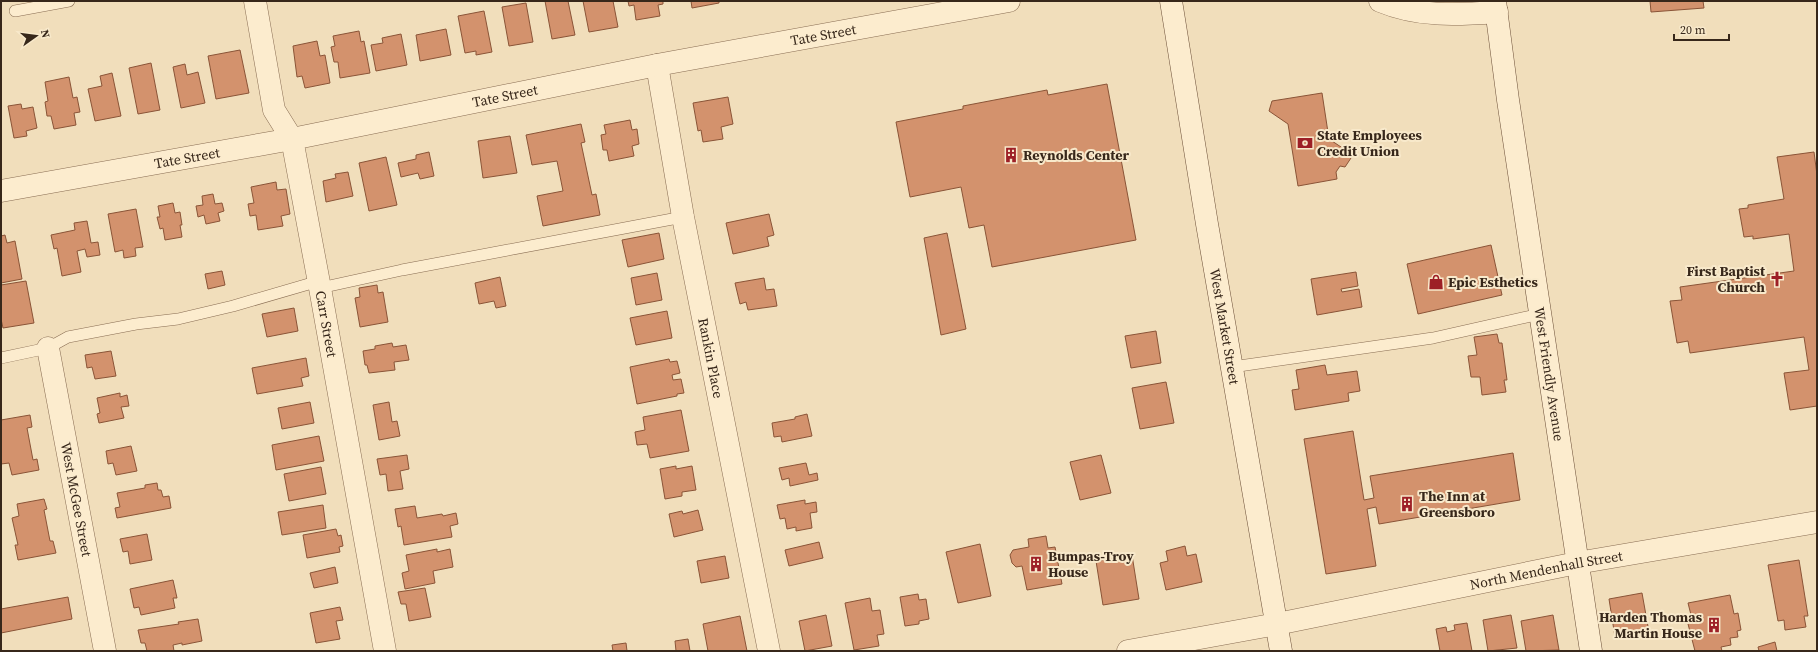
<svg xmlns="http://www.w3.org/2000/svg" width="1818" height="652" font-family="'Source Serif 4',serif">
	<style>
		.building { fill: #d3926d; stroke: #8a5437 }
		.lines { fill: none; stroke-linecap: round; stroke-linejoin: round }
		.service-casing { stroke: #896d53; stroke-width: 12 }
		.minor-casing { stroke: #896d53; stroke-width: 23 }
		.tertiary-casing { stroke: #896d53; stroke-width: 23 }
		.secondary-casing { stroke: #6b4e37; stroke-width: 23 }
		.service { stroke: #fcecce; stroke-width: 11 }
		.minor { stroke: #fcecce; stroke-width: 22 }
		.tertiary { stroke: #fcecce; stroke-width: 22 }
		.secondary { stroke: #fcecce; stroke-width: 22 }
		.labels { text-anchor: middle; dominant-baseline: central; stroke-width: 4; stroke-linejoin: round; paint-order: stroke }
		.street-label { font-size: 14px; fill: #37271a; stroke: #f8e9cb }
		.poi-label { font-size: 14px; font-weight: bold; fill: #37271a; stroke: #f8e9cb; text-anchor: start }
	</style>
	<rect width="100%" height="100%" fill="#f1debb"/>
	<path class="building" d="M545,1H568L575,35L552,39Z
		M583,1H613L618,27L589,32Z
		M628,1H663V4L658,5L660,16L636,20L634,5L629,6Z
		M691,1H719V3L692,8Z
		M1650,1H1703L1704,8L1651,12Z
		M526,3L533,42L509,46L502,7Z
		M484,11L492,52L476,55V51L465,53L458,16Z
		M446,29L451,55L420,61L416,35Z
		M359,31L361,42L364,41L370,73L340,78L338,62H334L331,47L335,46L333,36Z
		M401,34L407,65L376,71L371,45L383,43L382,38Z
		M317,41L320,56L325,55L330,83L305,88L302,76L297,77L293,46Z
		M240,50L249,93L216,99L208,56Z
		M151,63L160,110L138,114L129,68Z
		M185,64L187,75L198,72L205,103L181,108L173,67Z
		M112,73L121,116L95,121L88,89L102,86L100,76Z
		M69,77L73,98L77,97L80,112L74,113L76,125L54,129L51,116H47L45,102L48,101L45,82Z
		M1107,84L1136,240L992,267L984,225L969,228L961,187L910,197L896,122L963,109V106L1047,90L1048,95Z
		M1322,93L1329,139L1353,155L1345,167L1340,166L1336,172L1337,179L1298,186L1288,124L1269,111L1272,101Z
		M728,97L733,124L721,127L723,139L703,142L701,130L698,131L693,103Z
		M21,104L22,109L33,107L37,128L26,131L27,136L14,138L8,106Z
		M630,120L632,130L637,129L639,144L632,146L634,156L609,161L607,150H603L601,135L606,134L604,125Z
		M581,124L585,142L581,143L592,195L596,194L600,215L543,226L537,196L563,191L557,161L532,165L526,135Z
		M510,136L517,173L483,178L478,141Z
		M429,152L434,176L420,179L418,173L401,177L398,163L416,159V155Z
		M1814,152L1817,175V406L1790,410L1784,373L1809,370L1804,337L1690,353L1688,341L1677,343L1670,301L1682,300L1680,287L1794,271L1789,234L1753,239V236L1744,237L1739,209L1748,208V205L1784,199L1777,157Z
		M386,157L397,205L369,211L359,163Z
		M348,172L353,196L326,202L323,181L336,178L335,174Z
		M276,182L277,190L286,189L290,214L281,216L283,226L258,230L256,215L250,216L248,204L254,203L251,187Z
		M213,194L215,204L222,203L224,211L218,213L220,221L206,224L204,215L198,217L196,206L203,205L202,196Z
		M173,203L175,213L180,212L182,225H180L182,237L165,240L163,228L160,229L157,217H160L158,206Z
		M136,209L143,247L135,248L136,256L124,258L123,250L115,252L108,214Z
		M769,214L774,235L767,237L769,246L733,254L726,223Z
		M87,221L91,243L98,242L100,255L87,257L85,249L77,251L81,272L62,276L57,248L54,249L51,235L75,230L74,223Z
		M659,233L664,259L628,267L622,240Z
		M947,233L966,329L941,335L924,238Z
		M5,235L7,243L15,241L22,279L1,283V236Z
		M1491,245L1502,295L1418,314L1407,264Z
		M222,271L225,285L208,289L205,274Z
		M1356,272L1358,286L1341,289L1342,292L1359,289L1362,307L1317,315L1311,279Z
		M657,273L662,300L636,305L631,278Z
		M500,277L506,306L496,308L494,301L479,304L475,283Z
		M764,278L766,290L774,289L777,306L748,310L746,302L740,304L735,283Z
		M26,281L34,323L3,328L1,319V285Z
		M377,285L378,293L383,292L388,322L360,327L355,298L360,297L359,288Z
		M294,308L298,331L267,337L262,314Z
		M667,311L672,338L636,345L630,318Z
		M1156,331L1161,363L1131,368L1125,336Z
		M1497,334L1499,343H1502L1507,380H1504L1506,392L1482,395L1480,377H1471L1468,356L1477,355L1474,337Z
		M392,343L393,347L406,345L409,360L394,362L395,370L369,373L367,365H365L363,351L375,349V346Z
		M111,351L116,376L95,379L92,367L87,368L85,355Z
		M306,358L309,376L301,378L303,386L257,394L252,368Z
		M669,359L670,362L677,361L680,373L672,375L673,380L681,379L684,393L677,394V396L637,404L630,367Z
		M1325,365L1327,375L1357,371L1360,391L1348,393L1349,401L1295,410L1292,390L1299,389L1296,370Z
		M1166,382L1174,423L1140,429L1132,388Z
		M120,393V397L127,395L129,406L121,407L124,418L99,423L97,414L100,413L97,398Z
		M310,402L314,423L282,429L278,408Z
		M389,402L392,422L397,421L400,436L379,440L373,405Z
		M681,410L689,451L650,458L647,444L637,445L635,432L645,430L643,417Z
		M807,414L812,436L782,442L781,436L774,437L772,423L795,419V417Z
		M30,415L32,427L27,428L33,460L37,459L39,470L12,475L9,463L1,464V420Z
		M1353,431L1364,500L1374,498L1370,476L1513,453L1520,500L1379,524L1376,507L1367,509L1376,566L1326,574L1304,439Z
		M319,436L324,461L276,470L272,445Z
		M131,446L137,471L116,475L113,463L108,464L106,451Z
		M407,455L409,469L400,471L403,489L388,491L386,474L380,475L377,459Z
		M1101,455L1111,493L1080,500L1070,462Z
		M806,463L809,475L817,473L818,480L790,486L789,478L782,480L779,468Z
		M676,466V469L692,466L696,490L682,492V496L665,499L660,469Z
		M321,467L326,494L289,501L284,474Z
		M157,483L158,490H161L163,497L169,496L171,508L117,518L115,508L120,507L117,493L145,488V485Z
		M44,499L47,509L44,510L50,541H53L56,553L18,560L15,545H18L12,518L19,516L17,504Z
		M805,500V504L816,502L817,512L810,513L812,528L796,531V527L787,529L785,518L780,519L777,505Z
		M323,505L326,528L282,535L278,512Z
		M415,506L417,518L442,514L443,516L456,513L458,524L450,526L452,537L404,545L401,526L398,527L395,509Z
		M698,510L703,530L674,537L669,514L682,511L683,514Z
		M336,529L338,536L341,535L343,546L339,547L340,552L307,558L303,535Z
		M147,534L152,560L130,564L128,551L123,552L120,539Z
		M1046,536L1048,548L1055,547L1062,584L1027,590L1022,566L1016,567L1012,563L1010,555L1013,550L1029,547L1028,539Z
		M819,542L823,558L789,566L785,550Z
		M980,544L991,596L958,603L946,552Z
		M1185,546L1187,556L1196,554L1202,582L1166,590L1160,563L1168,561L1166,551Z
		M437,549V552L450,549L453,567L433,571L435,583L405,589L402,573L409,571L406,555Z
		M1132,555L1139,599L1103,605L1096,561Z
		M725,556L729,578L701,583L697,561Z
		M1799,560L1808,616H1804L1806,627L1785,630L1784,620L1778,621L1768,565Z
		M335,567L338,583L314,588L310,573Z
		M173,580L177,598H173L175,608L141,615L139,607L134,608L130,589Z
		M425,588L431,617L409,621L406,604H401L398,592Z
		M1642,593L1649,632L1615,637L1609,599Z
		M918,594L919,600L926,599L929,619L919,621V624L905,626L900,597Z
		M1730,595L1734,614L1738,613L1741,630L1737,631L1738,637L1730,638L1731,645L1721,647L1722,651H1695L1687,620L1692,619L1688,603Z
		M68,597L72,619L1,633V609Z
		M870,598L872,611L880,610L884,634L877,635L879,646L854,650L845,603Z
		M340,607L343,620L336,621L340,639L316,643L310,613Z
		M826,615L832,646L805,651L799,621Z
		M1511,615L1517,648L1488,651L1483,620Z
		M1553,615L1559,650L1526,651L1521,621Z
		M740,616L747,651H708L703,624Z
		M198,619L202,641L182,645V643L173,645L174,651H147L145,643H141L138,630L179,624L178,622Z
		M1467,623L1472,651H1440L1436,629L1446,627L1447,632L1455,630L1454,625Z
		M688,639L690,651H676L675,641Z
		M1775,642L1777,651H1759L1758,647Z
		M626,643L627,651H613L612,645Z"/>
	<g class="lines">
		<defs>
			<path id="service" d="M15,11L69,1
				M320,288L402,270L683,217
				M1,358L48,348L68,337L136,324L178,319L233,306L319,281
				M1232,367L1433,338L1540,314"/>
			<g id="minor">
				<path id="s1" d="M255,1L274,110L292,139L320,288L385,651"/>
				<path id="s2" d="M657,65L683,217L769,651"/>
				<path id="s3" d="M48,348L105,651"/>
			</g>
			<g id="tertiary">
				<path d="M1380,1C1418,17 1457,15 1497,12"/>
				<path id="s4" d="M1,191L292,139L657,65L1009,1"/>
				<path id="s5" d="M1128,651L1277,624L1577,563L1817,522"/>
			</g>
			<g id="secondary">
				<path id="s6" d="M1171,1L1207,224L1281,651"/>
				<path id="s7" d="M1495,1L1508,100L1591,651"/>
			</g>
		</defs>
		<use href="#service" class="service-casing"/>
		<use href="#minor" class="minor-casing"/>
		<use href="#tertiary" class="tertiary-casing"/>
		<use href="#secondary" class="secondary-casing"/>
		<use href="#service" class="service"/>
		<use href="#minor" class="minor"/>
		<use href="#tertiary" class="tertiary"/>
		<use href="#secondary" class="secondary"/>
	</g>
	<defs>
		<symbol id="bank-bare" viewBox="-9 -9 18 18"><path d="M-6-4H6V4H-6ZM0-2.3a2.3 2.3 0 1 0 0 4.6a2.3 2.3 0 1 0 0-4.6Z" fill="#9d1f26" stroke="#f8e9cb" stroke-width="2.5" paint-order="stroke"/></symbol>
		<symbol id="building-bare" viewBox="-9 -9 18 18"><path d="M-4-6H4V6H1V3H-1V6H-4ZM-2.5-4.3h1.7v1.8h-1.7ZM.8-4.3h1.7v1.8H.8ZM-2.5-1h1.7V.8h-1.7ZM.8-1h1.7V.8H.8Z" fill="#9d1f26" stroke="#f8e9cb" stroke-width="2.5" paint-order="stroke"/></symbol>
		<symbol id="church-bare" viewBox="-9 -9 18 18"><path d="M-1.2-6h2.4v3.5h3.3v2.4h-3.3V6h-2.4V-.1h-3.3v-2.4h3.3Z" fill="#9d1f26" stroke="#f8e9cb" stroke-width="2.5" paint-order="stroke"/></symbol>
		<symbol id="shop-bare" viewBox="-9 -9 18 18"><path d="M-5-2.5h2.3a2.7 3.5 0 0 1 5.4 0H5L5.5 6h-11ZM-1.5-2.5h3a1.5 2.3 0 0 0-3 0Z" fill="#9d1f26" stroke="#f8e9cb" stroke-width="2.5" paint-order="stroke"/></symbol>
	</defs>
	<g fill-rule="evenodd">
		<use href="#bank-bare" x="1294" y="132" width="22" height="22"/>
		<use href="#building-bare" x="1000" y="144" width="22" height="22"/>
		<use href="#church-bare" x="1766" y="268" width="22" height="22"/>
		<use href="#shop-bare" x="1425" y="271" width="22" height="22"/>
		<use href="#building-bare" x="1396" y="493" width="22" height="22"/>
		<use href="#building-bare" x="1025" y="553" width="22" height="22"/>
		<use href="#building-bare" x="1703" y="614" width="22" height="22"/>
	</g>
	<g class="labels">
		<g class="street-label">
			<text stroke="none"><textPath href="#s4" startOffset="837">Tate Street</textPath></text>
			<text stroke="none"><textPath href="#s4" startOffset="513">Tate Street</textPath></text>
			<text stroke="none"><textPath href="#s4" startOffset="189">Tate Street</textPath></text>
			<text stroke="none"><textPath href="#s1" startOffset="333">Carr Street</textPath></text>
			<text stroke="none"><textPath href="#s6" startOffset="330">West Market Street</textPath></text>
			<text stroke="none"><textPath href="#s2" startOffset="298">Rankin Place</textPath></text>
			<text stroke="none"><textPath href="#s7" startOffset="377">West Friendly Avenue</textPath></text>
			<text stroke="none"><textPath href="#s3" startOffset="154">West McGee Street</textPath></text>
			<text stroke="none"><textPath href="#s5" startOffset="426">North Mendenhall Street</textPath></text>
		</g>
		<g class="poi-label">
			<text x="1317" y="135">State Employees<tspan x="1317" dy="16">Credit Union</tspan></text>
			<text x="1023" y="155">Reynolds Center</text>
			<text x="1765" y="271" text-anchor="end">First Baptist<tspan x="1765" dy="16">Church</tspan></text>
			<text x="1448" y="282">Epic Esthetics</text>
			<text x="1419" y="496">The Inn at<tspan x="1419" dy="16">Greensboro</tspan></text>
			<text x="1048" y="556">Bumpas-Troy<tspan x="1048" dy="16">House</tspan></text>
			<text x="1702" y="617" text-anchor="end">Harden Thomas<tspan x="1702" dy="16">Martin House</tspan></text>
		</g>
	</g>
	<rect width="1818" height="652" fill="none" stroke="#37271a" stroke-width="4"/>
	<g transform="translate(36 36) rotate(76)" stroke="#f8e9cb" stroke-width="3" paint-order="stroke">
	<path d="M0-3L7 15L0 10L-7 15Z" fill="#37271a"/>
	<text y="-6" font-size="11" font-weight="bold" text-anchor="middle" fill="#37271a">N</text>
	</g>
	<path d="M1674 34v6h55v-6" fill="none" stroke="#37271a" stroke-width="2"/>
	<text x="1680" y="34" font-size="12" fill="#37271a" stroke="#f8e9cb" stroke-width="3" paint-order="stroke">20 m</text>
</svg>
